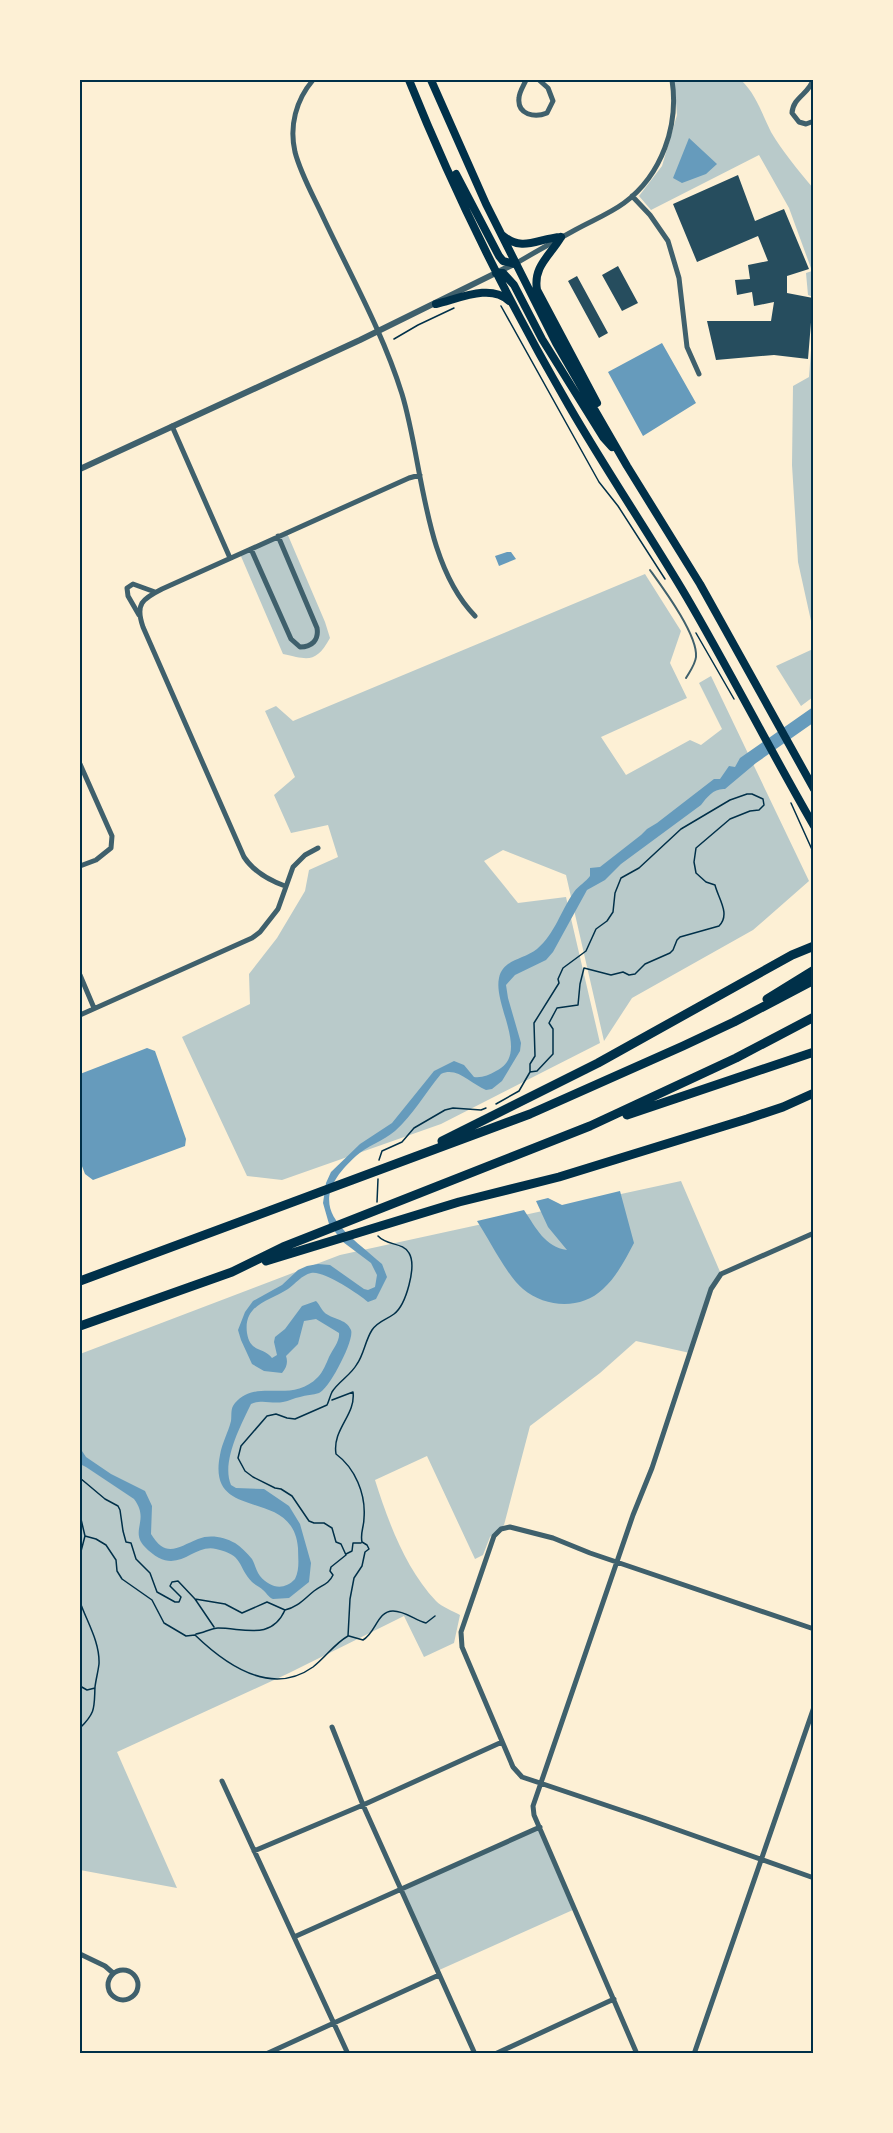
<svg xmlns="http://www.w3.org/2000/svg" width="893" height="2133" font-family="'Noto Serif',serif">
	<style>
		.green { fill: #b9caca }
		.water { fill: #669bbc }
		.building { fill: #264d5e }
		.lines { fill: none; stroke-linecap: round; stroke-linejoin: round }
		.path { stroke: #003049; stroke-width: 1.5 }
		.service { stroke: #3f606c; stroke-width: 2 }
		.minor { stroke: #3f606c; stroke-width: 5 }
		.tertiary { stroke: #3f606c; stroke-width: 6 }
		.primary { stroke: #003049; stroke-width: 8 }
		.motorway { stroke: #003049; stroke-width: 9 }
		.neatline { fill: none; stroke: #003049; stroke-width: 2 }
	</style>
	<rect width="100%" height="100%" fill="#fdf0d5"/>
	<path class="green" d="M674,80H741C756,94 762,114 771,132C783,152 798,170 813,188V297L808,295L806,273L812,271L789,208L759,155L651,210L639,196L662,166L677,115Z
		M813,323L814,630H813L798,562L792,465L793,386L809,377Z
		M287,533L325,622L330,638C316,663 309,660 283,654L240,554Z
		M645,574L681,631L670,663L687,698L601,737L626,775L690,740L701,745L722,729L699,683L711,676L809,881L753,930L632,998L604,1041L566,875L503,850L484,861L518,903L566,897L600,1043L441,1124L282,1180L247,1176L182,1037L250,1004L249,974L277,938L305,891L309,870L338,857L328,825L291,833L274,795L295,777L265,711L276,706L293,721Z
		M813,649V697L801,706L776,666Z
		M681,1181L721,1274L711,1289L690,1353L636,1341L600,1373L530,1426L504,1525L490,1537L483,1555L475,1559L427,1456L375,1480C388,1521 405,1568 436,1601C442,1607 453,1611 460,1615L454,1643L424,1657L404,1616L287,1674L117,1752L177,1888L80,1870V1354L340,1255Z
		M540,1827L575,1909L437,1971L400,1889Z"/>
	<path class="water" d="M689,138L717,164L706,174L682,183L673,178Z
		M662,343L696,403L643,436L608,372Z
		M507,552H511L516,559L499,566L495,556Z
		M813,707V723L756,763L725,789C714,788 707,797 701,805L621,864L605,880L587,890L553,952L546,960L515,975L506,985L508,998L521,1043L520,1051L502,1081L492,1089L486,1090C471,1084 457,1066 441,1074C425,1093 413,1115 395,1131C383,1141 367,1146 356,1156C301,1206 341,1228 382,1264L387,1277L376,1299L368,1302C359,1294 323,1270 311,1273C302,1275 295,1284 288,1289C270,1301 243,1304 247,1333C250,1353 264,1347 272,1358L277,1355L274,1342L275,1337L285,1329L302,1306L316,1301C320,1305 321,1309 324,1312C332,1320 346,1318 351,1330C355,1340 328,1391 319,1393C313,1395 306,1395 300,1397C294,1398 289,1401 283,1402C271,1404 262,1399 251,1404C241,1425 221,1462 231,1485L236,1488L264,1489L289,1506L300,1524L311,1563L309,1582L289,1598L273,1599C268,1597 267,1593 263,1590C260,1587 255,1585 252,1582C237,1566 244,1555 216,1549C191,1543 177,1581 144,1546C130,1530 150,1520 134,1499L86,1467L80,1464V1448L86,1457L111,1474L145,1491L152,1506L151,1534C166,1559 178,1547 198,1539C210,1534 224,1537 235,1543C241,1547 247,1553 252,1559C255,1564 256,1571 260,1576C270,1588 284,1591 295,1579C300,1569 298,1558 298,1548C293,1485 206,1525 220,1455C222,1443 228,1433 231,1421C232,1414 230,1409 235,1403C258,1377 291,1405 318,1377C323,1372 326,1364 329,1357C333,1349 340,1341 339,1333L316,1319L304,1321L298,1344L286,1356C288,1362 287,1367 282,1373L264,1371L252,1364L241,1340L238,1330L245,1312L253,1301L282,1285L298,1270L307,1266L318,1264L330,1265L364,1289L368,1290L375,1287L377,1275L371,1263L343,1242L329,1224L323,1203L326,1183L331,1172L360,1144L392,1123L434,1071L454,1061L464,1065L474,1077C482,1078 489,1075 496,1071C531,1054 493,1006 499,978C503,959 523,960 537,949C555,934 561,910 574,892C579,885 586,882 590,876V868L600,867L641,835L647,829L657,823L714,779H720L729,766L735,767L740,758Z
		M147,1048L155,1051L186,1139L185,1146L93,1180L85,1174L80,1161V1074Z
		M620,1191L634,1243C625,1260 617,1276 603,1289C581,1310 546,1308 523,1289C507,1276 489,1239 477,1221L524,1210C536,1228 545,1247 567,1250L548,1227L536,1201L548,1198L562,1205Z"/>
	<path class="building" d="M738,175L755,221L784,209L809,269L787,276V293L813,298L808,359L774,355L716,360L707,321H771L774,302L754,306L752,292L737,295L735,280L750,279L748,265L768,261L758,236L697,262L673,204Z
		M618,266L638,303L622,311L602,275Z
		M577,276L608,333L599,338L568,281Z"/>
	<g class="lines">
		<path class="path" d="M501,306L599,482L618,506L665,579
			M394,339L418,325L454,308
			M696,633L734,699
			M791,803L814,854
			M496,1104L519,1091L530,1072V1064L535,1056L534,1023L559,983L558,979L563,968L586,951L596,929L607,921L613,912L615,893L621,878L639,868L681,829L730,800L747,794H752L763,799L764,805L759,810L750,811L730,819L696,848L694,862L696,873L706,882L715,885C718,898 731,914 719,926L680,937L677,940L673,950L670,953L645,964L635,974L629,975L623,972L611,975L584,968L580,984L578,1005L557,1008L549,1023L553,1029V1054L537,1071L530,1072
			M379,1160L382,1151L402,1142L414,1128L445,1110L453,1108L481,1110L486,1108
			M377,1202L378,1179
			M80,1478L105,1499L118,1506L120,1510L123,1531L126,1542L131,1543L136,1559L150,1573L157,1592L175,1602H179L181,1597L170,1586L172,1582L178,1581L195,1599L225,1604L242,1613L267,1602L285,1610C298,1607 304,1599 314,1591C322,1585 329,1584 333,1575L330,1571L331,1567L346,1555L341,1544L336,1542L332,1528L324,1523H314L309,1521L292,1496L281,1489L275,1488L253,1477L245,1471L238,1458L241,1446L267,1416L276,1414L287,1418L295,1419L327,1405C329,1401 330,1396 332,1392C338,1382 351,1375 357,1364C364,1354 365,1341 372,1330C378,1321 386,1320 394,1314C406,1305 417,1266 409,1253C403,1242 387,1246 378,1236
			M80,1515L85,1536L96,1539L106,1545L116,1560L117,1571L122,1579L152,1600L164,1623L186,1636L195,1635C226,1665 271,1697 313,1667C326,1657 334,1644 348,1636L350,1599L354,1578L362,1566L365,1552L369,1549L367,1545L362,1542C360,1533 364,1527 364,1518C366,1494 355,1468 336,1454C332,1429 356,1415 353,1392L332,1400
			M346,1554L352,1551L353,1543H361
			M80,1555L85,1536
			M195,1599L214,1627
			M80,1602C87,1622 100,1642 99,1664C98,1672 96,1679 95,1687C94,1708 96,1712 80,1728
			M196,1634C203,1633 212,1628 218,1628C244,1628 271,1641 285,1610
			M349,1636L363,1640C376,1633 377,1611 393,1611C405,1611 415,1620 426,1623L435,1616
			M80,1686L87,1690L95,1688"/>
		<path class="service" d="M650,570C663,588 698,635 696,657C695,665 690,671 686,678"/>
		<path class="minor" d="M313,80C296,100 289,126 295,152C301,175 314,197 324,219C351,276 383,333 402,394C423,463 423,563 475,616
			M526,80C524,85 519,92 519,98C517,115 535,118 547,113L553,101L548,88L539,80
			M813,80C809,94 793,97 792,113L799,122L806,124L814,121
			M632,196L650,215L668,241L679,278L687,347L699,374
			M515,264C535,252 555,241 575,230C591,221 609,214 624,203C662,175 679,125 672,80
			M172,426L230,558
			M251,549L291,639L300,647C312,647 319,640 317,628L278,536
			M139,615L128,596L127,588L133,584L155,592
			M80,764L112,836L111,848L96,860L80,866
			M285,886C268,880 254,872 244,857L143,627C135,604 142,599 162,589L409,478L420,475
			M80,975L94,1008
			M80,1015L252,938L260,932L278,909L293,867L305,855L318,848
			M814,1629L590,1553L553,1538L510,1527L501,1529L494,1536L461,1632L462,1647L513,1767L522,1777L647,1819L814,1878
			M332,1727L363,1805L475,2054
			M222,1781L348,2054
			M254,1851L363,1805L502,1742
			M294,1937L540,1827
			M80,1954L105,1966L113,1973
			M108 1985a15 15 0 1 1 30 0a15 15 0 1 1-30 0Z
			M266,2054L439,1975
			M495,2054L614,1999
			M637,2054L534,1815L533,1806L633,1515L652,1468L711,1289L721,1274L814,1233
			M694,2054L814,1707"/>
		<path class="tertiary" d="M80,469L360,340L514,264"/>
		<path class="primary" d="M409,80C454,192 508,301 569,406C606,470 648,532 686,596C730,671 770,750 814,826
			M431,80L486,204L556,343L627,466L700,584L814,789
			M456,174L499,256L503,261L515,264
			M502,235C523,253 538,238 561,237
			M561,237C550,256 533,266 537,290L597,403
			M496,273H503L514,285L542,339L603,437L612,447
			M436,304C458,299 491,283 509,301"/>
		<path class="motorway" d="M767,999L814,970
			M627,1115L814,1052
			M442,1141L598,1063L792,955L814,946
			M266,1261L459,1202L559,1177L747,1119L783,1107L814,1093
			M80,1281L530,1114L683,1046L734,1022L814,980
			M80,1326L232,1272L283,1247L590,1126L736,1058L814,1017"/>
	</g>
	<rect width="893" height="2133" fill="none" stroke="#fdf0d5" stroke-width="162"/>
	<rect x="81" y="81" width="731" height="1971" class="neatline"/>
</svg>
